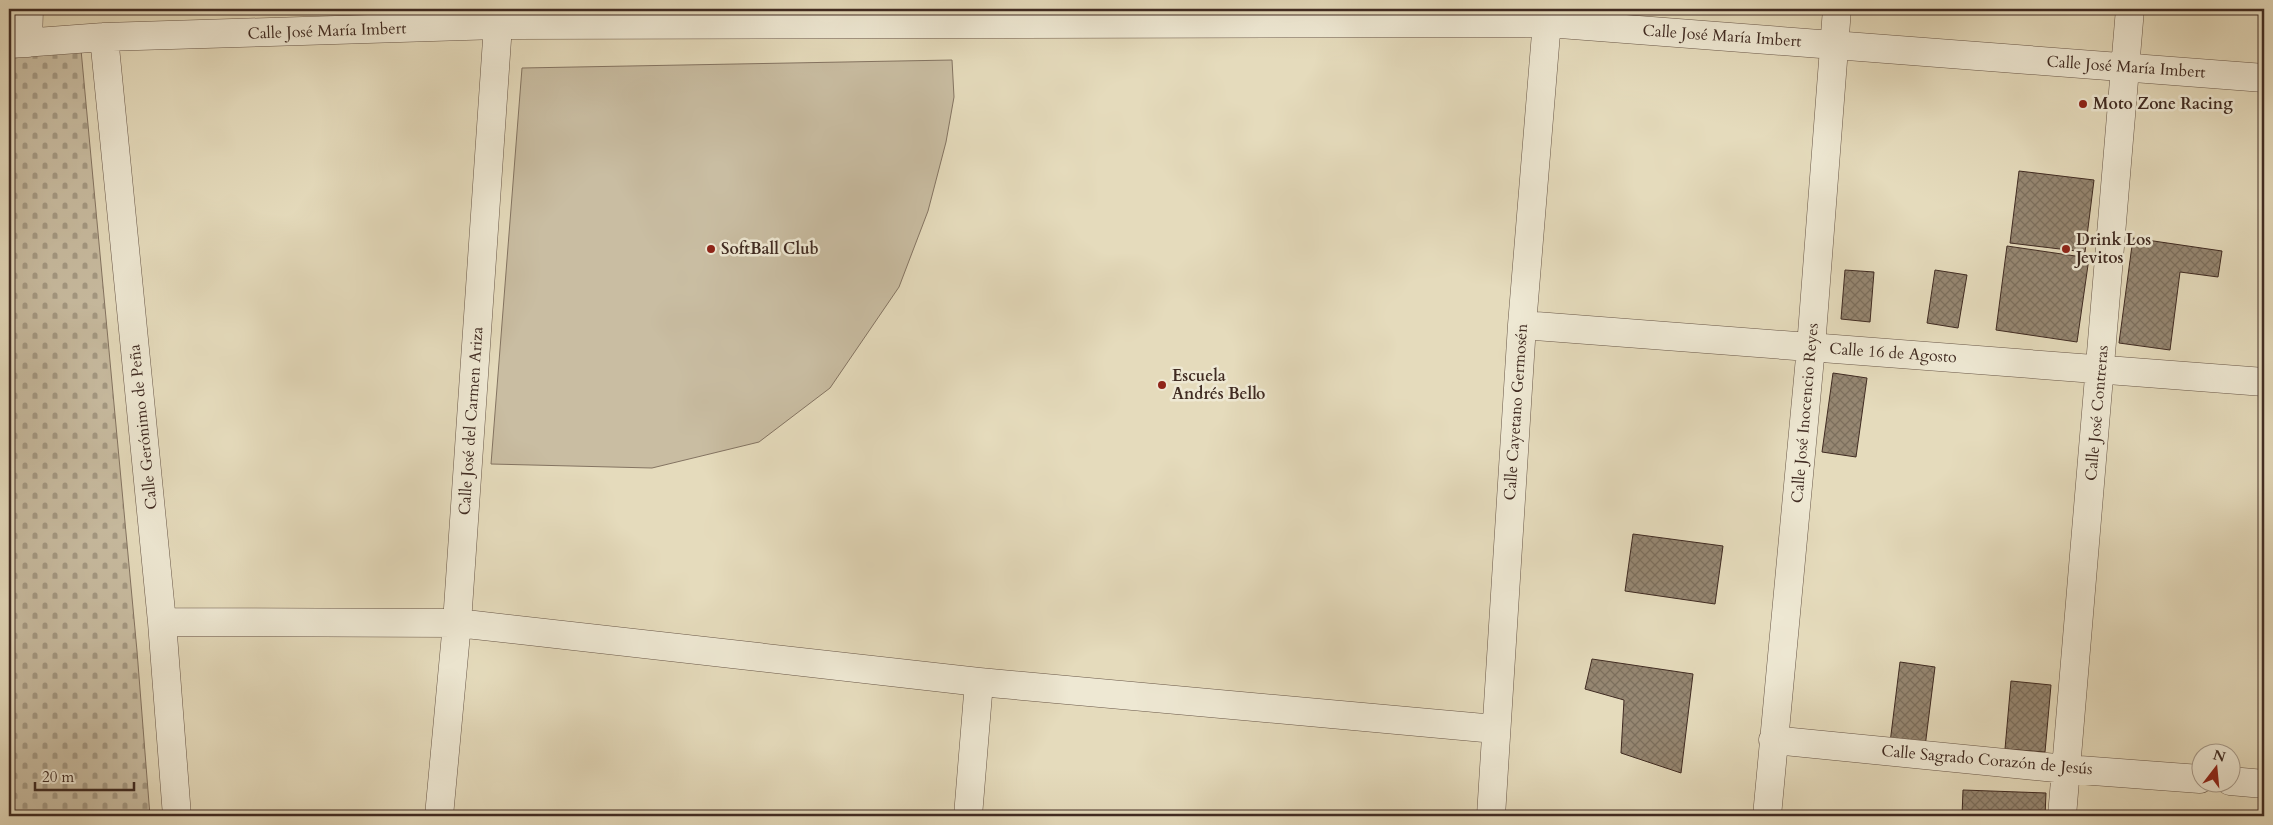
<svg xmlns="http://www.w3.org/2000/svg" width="2273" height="825" font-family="Cardo,serif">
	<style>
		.cemetery { fill: url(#cemetery-stones); stroke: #847462 }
		.garden { fill: #c9bda2; stroke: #847462 }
		.building { fill: url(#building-cross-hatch); stroke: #402b22 }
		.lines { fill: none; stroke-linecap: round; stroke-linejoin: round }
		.minor-casing { stroke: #695748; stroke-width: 29 }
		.minor { stroke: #eee8d3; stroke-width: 28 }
		.poi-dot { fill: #8f2418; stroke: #eee8d3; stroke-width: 2 }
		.labels { text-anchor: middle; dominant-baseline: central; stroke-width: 5; stroke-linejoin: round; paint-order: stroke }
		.street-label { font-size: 16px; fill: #402b22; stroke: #eee8d3 }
		.poi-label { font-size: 16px; font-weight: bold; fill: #402b22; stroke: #eee8d3; text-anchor: start }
	</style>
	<defs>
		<pattern id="cemetery-stones" width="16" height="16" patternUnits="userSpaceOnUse" patternTransform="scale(1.25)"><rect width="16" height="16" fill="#c9bda2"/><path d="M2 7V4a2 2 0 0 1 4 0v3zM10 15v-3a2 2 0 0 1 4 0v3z" fill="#a59a84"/></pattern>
		<pattern id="building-cross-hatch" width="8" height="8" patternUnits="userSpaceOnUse" patternTransform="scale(1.25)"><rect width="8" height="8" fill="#968772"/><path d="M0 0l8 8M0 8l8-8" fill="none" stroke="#7c6f5d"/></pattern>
	</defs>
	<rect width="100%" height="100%" fill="#e5dbbc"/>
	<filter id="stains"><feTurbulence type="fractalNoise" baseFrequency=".004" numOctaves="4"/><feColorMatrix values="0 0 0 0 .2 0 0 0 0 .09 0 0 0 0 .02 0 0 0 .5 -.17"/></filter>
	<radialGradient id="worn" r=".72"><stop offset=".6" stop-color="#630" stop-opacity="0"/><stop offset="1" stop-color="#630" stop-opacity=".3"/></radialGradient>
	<path class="cemetery" d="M80,39L137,651L150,816H9V44Z"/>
	<path class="garden" d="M952,60L954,97L946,142L928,211L899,287L830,388L759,442L652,468L491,464L522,68Z"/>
	<path class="building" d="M2019,171L2094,180L2085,252L2010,243Z
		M2133,238L2222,251L2218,277L2180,272L2170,350L2119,343Z
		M2007,246L2089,258L2077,342L1996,330Z
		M1845,270L1874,272L1870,322L1841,319Z
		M1935,270L1967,275L1958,328L1927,323Z
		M1833,373L1867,378L1856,457L1822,452Z
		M1633,534L1723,546L1715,604L1625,591Z
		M1592,659L1693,674L1681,773L1621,753L1624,700L1585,689Z
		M1900,662L1935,667L1925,747L1890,743Z
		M2011,681L2051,685L2045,752L2005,749Z
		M1963,790L2046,793L2045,816H1962Z"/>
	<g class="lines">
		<defs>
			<path id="minor" d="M104,37L162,622L177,816
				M28,43L29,9
				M9,44L104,37L498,25L1547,23L2264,78
				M1522,325L2264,382
				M162,622L457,623L979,682L1495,729
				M1773,740L2066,769L2200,779
				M2230,781L2264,784
				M439,816L457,623L498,25
				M968,816L979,682
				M1491,816L1522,325L1548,9
				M1767,816L1811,347L1837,9
				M2062,816L2130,9"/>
		</defs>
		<use href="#minor" class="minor-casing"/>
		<use href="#minor" class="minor"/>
	</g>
	<g class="poi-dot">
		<circle cx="2083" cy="104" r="5"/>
		<circle cx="711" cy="249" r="5"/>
		<circle cx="2066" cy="249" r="5"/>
		<circle cx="1162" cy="385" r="5"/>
	</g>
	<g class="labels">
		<g class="street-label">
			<text transform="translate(327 31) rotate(-2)">Calle José María Imbert</text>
			<text transform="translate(1722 36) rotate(4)">Calle José María Imbert</text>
			<text transform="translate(2126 67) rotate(4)">Calle José María Imbert</text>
			<text transform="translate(1893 353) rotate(4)">Calle 16 de Agosto</text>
			<text transform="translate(1516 412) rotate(-86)">Calle Cayetano Germosén</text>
			<text transform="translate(1805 413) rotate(-85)">Calle José Inocencio Reyes</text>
			<text transform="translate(2097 413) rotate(-85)">Calle José Contreras</text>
			<text transform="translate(471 421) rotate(-86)">Calle José del Carmen Ariza</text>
			<text transform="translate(143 427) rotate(-96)">Calle Gerónimo de Peña</text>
			<text transform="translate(1987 760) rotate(5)">Calle Sagrado Corazón de Jesús</text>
		</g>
		<g class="poi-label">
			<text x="2093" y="104">Moto Zone Racing</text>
			<text x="2076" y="240">Drink Los<tspan x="2076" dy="18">Jevitos</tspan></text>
			<text x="721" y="249">SoftBall Club</text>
			<text x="1172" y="376">Escuela<tspan x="1172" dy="18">Andrés Bello</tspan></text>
		</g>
	</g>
	<rect width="2273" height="825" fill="none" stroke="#e5dbbc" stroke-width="30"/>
	<rect x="10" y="10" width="2253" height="805" fill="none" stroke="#402b22" stroke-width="2.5"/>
	<rect x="15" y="15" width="2243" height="795" fill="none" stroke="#402b22"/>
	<g transform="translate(2216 768) rotate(16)"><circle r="24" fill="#eee8d3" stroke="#a89c8c"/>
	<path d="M0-4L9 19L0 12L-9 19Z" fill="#8f2418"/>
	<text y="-8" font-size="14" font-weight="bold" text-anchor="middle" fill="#402b22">N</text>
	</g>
	<path d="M35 782v8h99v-8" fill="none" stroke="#402b22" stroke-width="2.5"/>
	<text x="42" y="782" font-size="15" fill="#402b22" stroke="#eee8d3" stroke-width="4" paint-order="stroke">20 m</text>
	<rect width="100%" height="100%" filter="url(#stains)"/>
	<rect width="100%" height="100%" fill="url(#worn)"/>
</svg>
